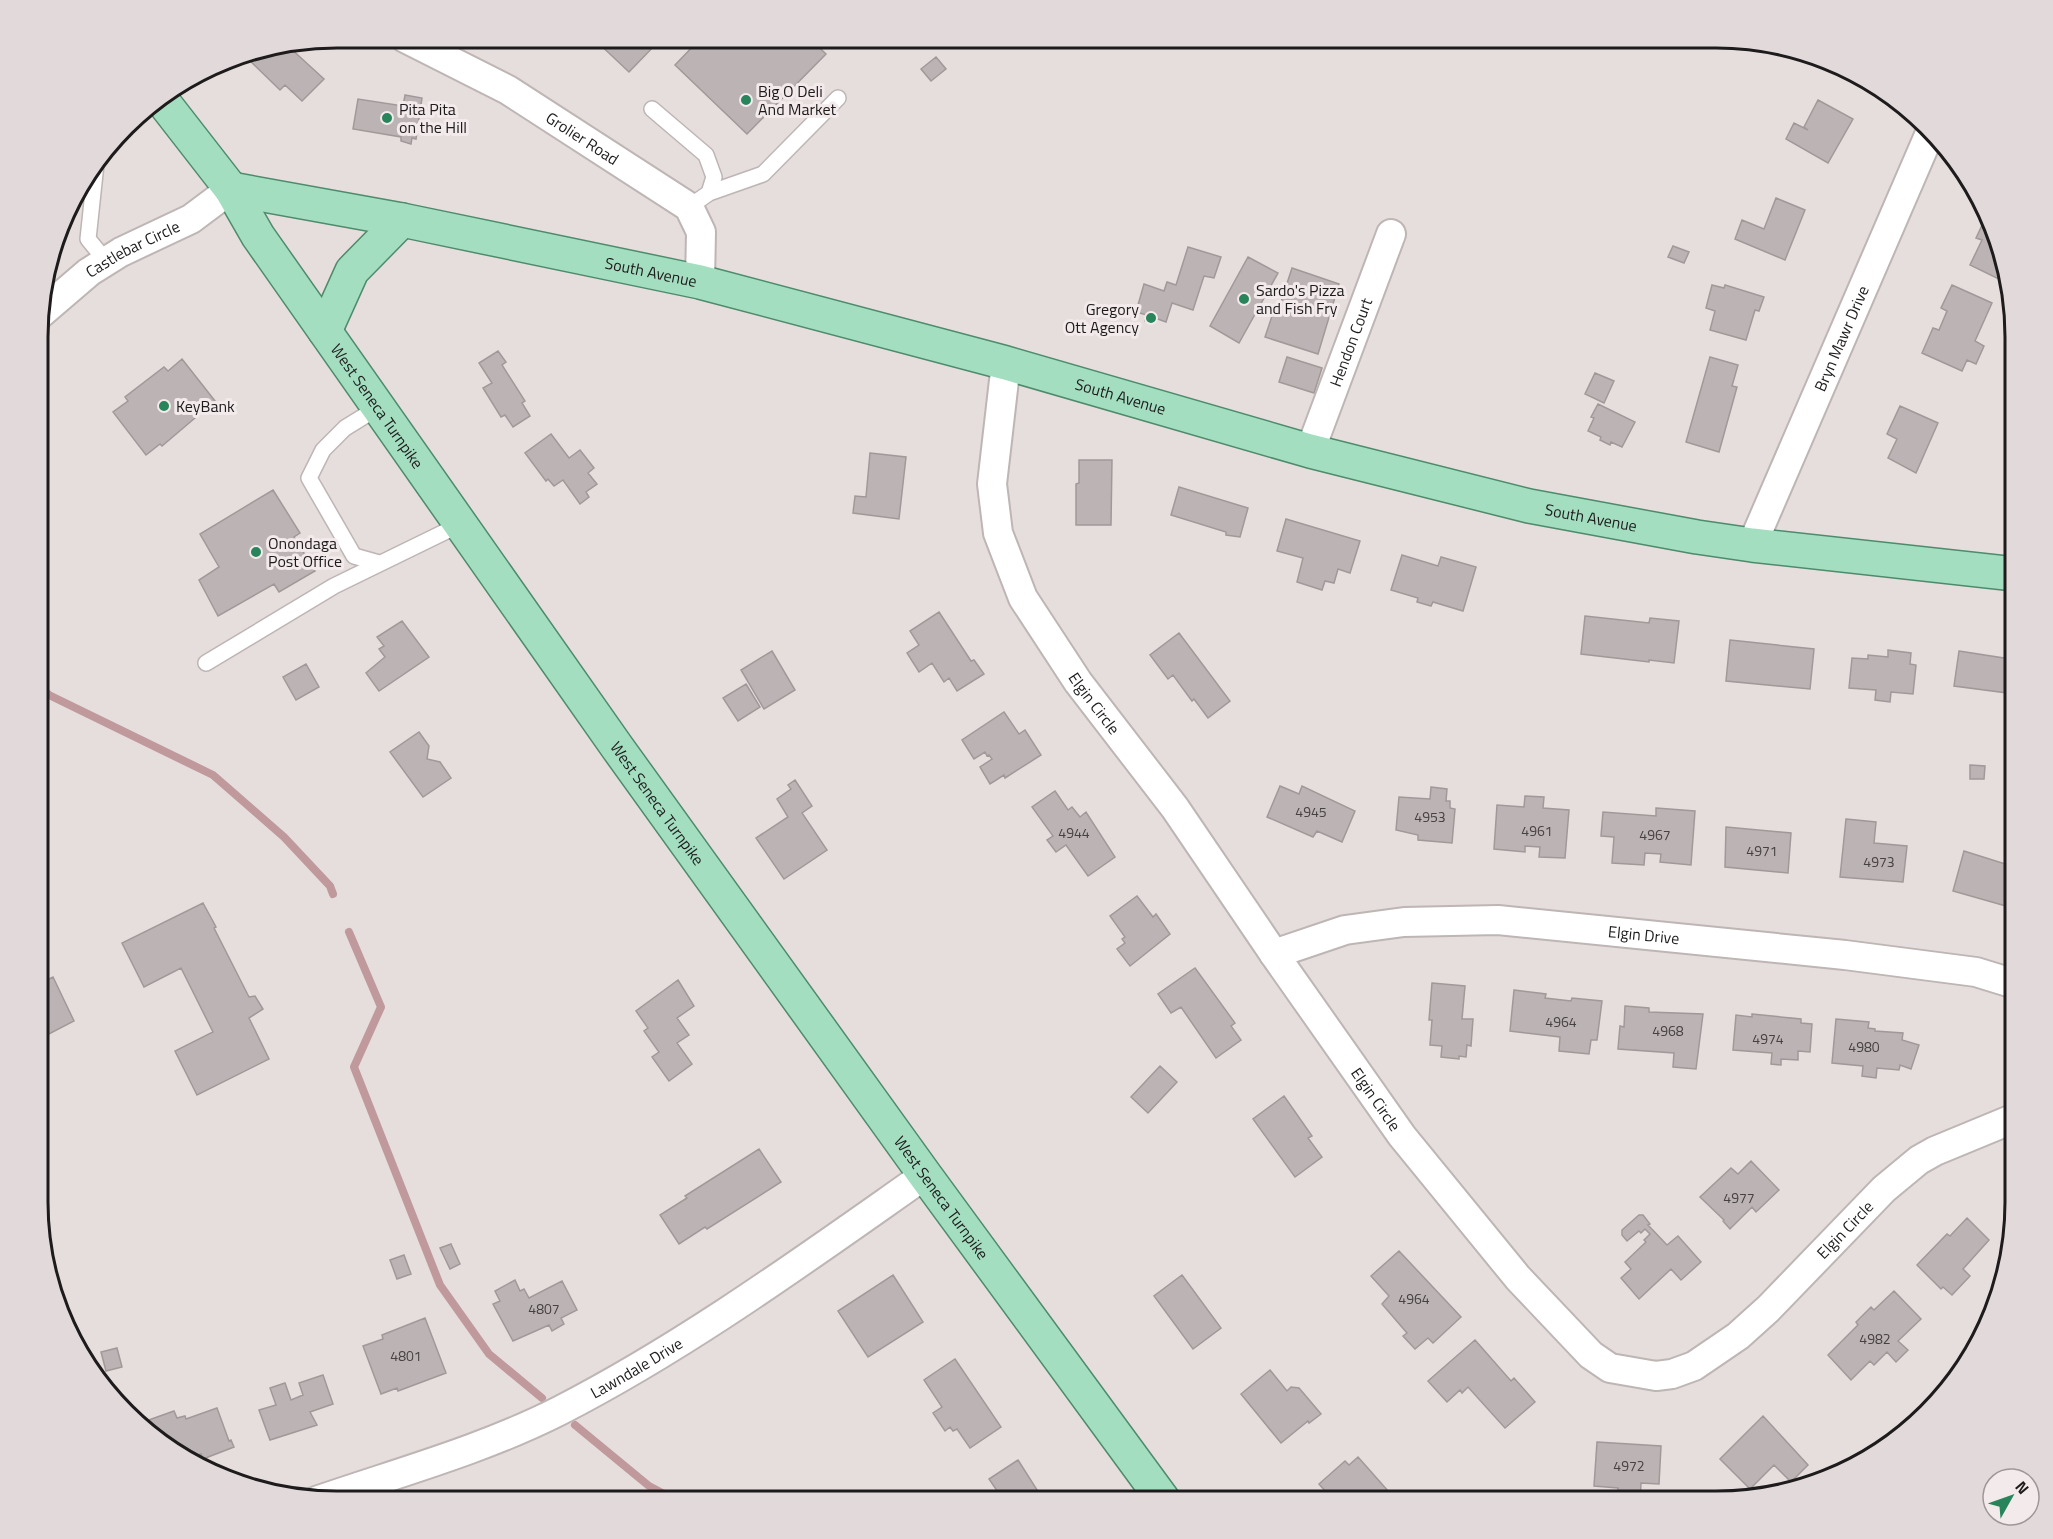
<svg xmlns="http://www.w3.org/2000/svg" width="2053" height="1539" font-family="'Titillium Web',sans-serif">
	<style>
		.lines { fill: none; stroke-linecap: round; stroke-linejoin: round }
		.stream { stroke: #c0999c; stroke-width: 8 }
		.building { fill: #bcb3b4; stroke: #a19999; stroke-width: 1.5 }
		.service-casing { stroke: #beb5b5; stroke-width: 18 }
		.minor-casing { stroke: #beb5b5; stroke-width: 32 }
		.primary-casing { stroke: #4d8b6b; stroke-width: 36 }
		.service { stroke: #fff; stroke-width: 15 }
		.minor { stroke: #fff; stroke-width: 28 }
		.primary { stroke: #a4dec0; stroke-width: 33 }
		.poi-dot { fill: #28845a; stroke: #f3eaeb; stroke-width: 2 }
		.labels { text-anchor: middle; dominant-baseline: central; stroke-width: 6; stroke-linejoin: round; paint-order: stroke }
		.number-label { font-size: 14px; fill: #464142 }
		.poi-label { font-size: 16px; fill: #1e1b1c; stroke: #f3eaeb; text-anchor: start }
		.street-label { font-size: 16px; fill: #1e1b1c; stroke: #f3eaeb }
		.rim { fill: none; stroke: #1e1b1c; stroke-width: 3 }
	</style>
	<rect width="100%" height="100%" fill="#e6dddd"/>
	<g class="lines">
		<path class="stream" d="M39,686L49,695L213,775L284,837L330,886L333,894
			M349,932L381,1007L354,1067L440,1285L489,1354L542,1398
			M575,1425L649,1486L677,1501"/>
	</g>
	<path class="building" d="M593,38H652L657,43L629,72Z
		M701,38H809L826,54L747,134L675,65Z
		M288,46L324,79L302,101L285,85L280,90L242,53Z
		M936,57L946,69L931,81L921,69Z
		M405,95L422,98L416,139L412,138L411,144L401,141V137L353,129L358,99L403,106Z
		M1818,100L1853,119L1828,163L1786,139L1794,123L1808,130L1804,127Z
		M1776,198L1805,210L1785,260L1735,239L1742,220L1764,229Z
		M1986,209L2005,260L2009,284L1970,265L1982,240L1976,238L1984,221L1981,220Z
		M1673,246L1689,252L1684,263L1668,257Z
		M1188,247L1221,257L1214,278L1204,276L1193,310L1172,303L1166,322L1155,318L1153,323L1145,321L1147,315L1136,312L1144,284L1164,291L1167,282L1176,285Z
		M1248,257L1278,273L1239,343L1210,326Z
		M1292,268L1339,284L1318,354L1265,337L1276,304L1280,305Z
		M1712,285L1724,288L1725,285L1764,297L1759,311L1755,310L1746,340L1710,330L1715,311L1706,308Z
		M1952,285L1992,303L1975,341L1984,346L1976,364L1967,360L1962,371L1922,353L1933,328L1939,330L1947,311L1941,308Z
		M498,351L506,362L502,365L525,401L522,403L530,416L513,427L505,415L501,417L483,388L492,383L479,363Z
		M1287,357L1322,368L1314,393L1279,382Z
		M1710,357L1738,365L1732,386L1737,387L1719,452L1686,442Z
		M182,359L215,401L162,446L160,444L146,455L113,412L128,401L125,397L164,367L168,371Z
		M1595,373L1614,381L1604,403L1585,394Z
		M1598,404L1635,422L1622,447L1611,442L1610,445L1600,440L1601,437L1588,431L1594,418L1591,417Z
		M1900,406L1938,423L1916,473L1888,458L1897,439L1887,434Z
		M551,434L569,458L580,450L594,468L588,473L597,484L586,492L589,497L580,504L563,480L554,486L548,479L546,481L525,453Z
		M870,453L906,457L899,519L853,513L855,496L866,497Z
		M1079,460H1112L1111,525H1076V484L1079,483Z
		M1179,487L1248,508L1240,537L1226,535V532L1171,515Z
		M273,490L300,533L294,537L315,571L279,592L274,584L218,616L199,580L219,567L200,534Z
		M1286,519L1360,541L1350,573L1338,569L1334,583L1325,581L1322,590L1297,582L1303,558L1277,551Z
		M1402,555L1438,566L1441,557L1476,567L1463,611L1433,602L1431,606L1417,602L1418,598L1391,590Z
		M939,612L971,661L974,660L984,674L957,691L949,678L944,682L932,663L919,672L907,653L919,645L910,631Z
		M1585,616L1649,623L1650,618L1679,621L1674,663L1649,660V662L1581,654Z
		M402,621L429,657L379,691L366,673L385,657L379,649L384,646L377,637Z
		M1179,633L1230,701L1208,718L1194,699L1192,701L1173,675L1168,679L1150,655Z
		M1730,640L1814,649L1810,689L1726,681Z
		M1888,650L1911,653L1910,664L1916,665L1913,694L1891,692L1890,702L1875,700L1876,690L1849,688L1852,658L1868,659V655L1888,657Z
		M772,651L795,690L764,709L741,670Z
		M1959,651L2010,659L2009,667H2015V704L2006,703L2007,693L1954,686Z
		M306,664L319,687L296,700L283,677Z
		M746,684L760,707L738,721L723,698Z
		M1004,712L1019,734L1025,730L1041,755L1005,778L1004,775L990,784L980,767L992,759L989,755L987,756L985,752L974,759L962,740Z
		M419,732L429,746L427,759L440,762L451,778L423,797L390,752Z
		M1970,765L1985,766L1984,779H1970Z
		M795,780L812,806L802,813L827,850L784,879L756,838L788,817L777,799L791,789L788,785Z
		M1280,786L1299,794L1302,786L1355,811L1342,842L1317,831L1313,837L1267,817Z
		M1431,787L1447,789L1446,801H1450V808L1455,809L1452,843L1418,840V835L1396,830L1399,797L1430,799Z
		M1055,791L1068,810L1072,807L1080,817L1086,812L1115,857L1088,876L1066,845L1056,852L1047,840L1053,836L1032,807Z
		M1525,796L1544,797L1543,808L1569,810L1565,858L1539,857L1540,847L1525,846V852L1494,849L1497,805L1524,807Z
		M1656,808L1695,811L1691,865L1660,862L1661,854L1645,853L1644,865L1612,863L1614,837L1601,836L1603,812L1656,816Z
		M1846,819L1876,822L1874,843L1907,846L1903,882L1840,877Z
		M1726,827L1791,833L1788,873L1725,867Z
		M1964,851L2015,867V899L2013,908L1953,891Z
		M1137,896L1153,917L1156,914L1170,934L1130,966L1117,949L1125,943L1122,939L1125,937L1110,916Z
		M203,903L216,927L214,928L249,997L255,996L263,1009L249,1018L269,1059L197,1095L175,1051L213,1032L181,968L144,987L122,943Z
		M1195,968L1235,1023L1231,1026L1241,1040L1216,1058L1181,1007L1171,1013L1158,994Z
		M53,977L74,1021L47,1035L39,1017V984Z
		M678,980L694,1006L677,1018L689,1035L677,1043L692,1064L669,1081L652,1057L659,1052L644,1031L648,1028L636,1011Z
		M1432,983L1465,986L1462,1019H1473L1471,1046L1467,1045L1466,1057L1459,1056V1059L1441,1057L1442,1046L1430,1045L1432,1020H1429Z
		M1514,990L1546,994L1545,998L1571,1001L1572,998L1602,1001L1597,1040H1591L1589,1054L1559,1051L1560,1037L1510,1031Z
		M1625,1006L1649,1008V1012L1703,1014L1696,1069L1673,1067L1674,1053L1618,1049L1620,1026L1624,1027Z
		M1752,1014L1801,1019V1023L1812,1024L1810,1052L1798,1051V1060L1781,1059V1065L1771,1064L1772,1053L1733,1050L1736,1015L1752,1017Z
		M1836,1019L1869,1022L1868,1028L1875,1029V1031L1903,1033L1902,1040L1919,1045L1911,1069L1900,1065L1899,1070L1877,1068L1876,1078L1862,1076L1863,1066L1832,1063Z
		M1160,1066L1177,1082L1148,1113L1131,1097Z
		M1284,1096L1312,1136L1308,1138L1322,1157L1295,1177L1253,1119Z
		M759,1149L781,1182L707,1229L705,1227L679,1244L660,1215L687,1198L685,1196Z
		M1751,1161L1779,1190L1756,1212L1752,1207L1730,1229L1723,1221L1724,1220L1700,1197L1731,1168L1738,1174Z
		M1639,1215H1643L1650,1224L1648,1225L1667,1245L1678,1236L1701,1262L1681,1280L1671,1269L1639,1299L1621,1278L1631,1269L1625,1262L1646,1242L1644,1240L1650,1234L1645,1229L1641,1233L1639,1231L1627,1241L1622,1235V1230Z
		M1967,1218L1989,1240L1963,1269L1970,1276L1952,1295L1943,1287L1941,1289L1917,1265L1947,1234L1950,1236Z
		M451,1244L460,1264L450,1269L440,1248Z
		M1399,1251L1461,1317L1433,1343L1428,1338L1415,1349L1403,1336L1407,1333L1382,1304L1389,1296L1371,1276Z
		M404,1255L411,1274L397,1279L390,1260Z
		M893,1275L923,1322L868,1357L838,1311Z
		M1182,1275L1221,1328L1193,1349L1154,1296Z
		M515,1280L520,1291L524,1289L529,1298L562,1281L577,1310L561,1318L564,1324L552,1331L549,1325L513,1341L493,1304L500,1301L495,1291Z
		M1894,1291L1921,1319L1898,1341L1908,1350L1896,1362L1887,1352L1874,1365L1870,1361L1851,1380L1828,1355L1858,1325L1856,1322L1871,1307L1874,1310Z
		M425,1318L446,1373L398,1391L397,1388L381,1394L363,1346L383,1339L382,1335Z
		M1475,1340L1511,1381L1514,1378L1535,1402L1505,1428L1468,1387L1462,1393L1460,1390L1447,1402L1428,1381Z
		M117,1348L122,1367L106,1371L101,1352Z
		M955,1359L1001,1427L970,1448L957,1429L953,1431L950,1427L945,1431L933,1413L942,1407L924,1380Z
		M1270,1370L1287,1391L1291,1387L1299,1388L1321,1414L1309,1423L1308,1421L1281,1443L1241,1394Z
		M323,1375L333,1404L310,1412L317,1425L270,1440L259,1410L276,1405L270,1388L285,1383L291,1400L303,1395L299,1383Z
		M217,1408L229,1441L231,1440L234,1447L203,1459L201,1454L189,1458L151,1434L146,1421L174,1411L177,1418L185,1416L186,1419Z
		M1763,1416L1808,1465L1791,1482L1774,1465L1750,1489L1720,1459Z
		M1597,1442L1661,1446L1659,1484L1641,1483L1640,1501H1624V1500L1617,1499L1618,1488L1594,1486Z
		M1358,1457L1388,1491L1378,1499L1380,1501H1334L1319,1484L1345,1461L1349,1465Z
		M1018,1460L1044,1501L1052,1495L1056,1501H1004L989,1479Z"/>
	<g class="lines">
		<defs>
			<path id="service" d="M652,109L706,155L714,177L709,193
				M96,164L88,239L106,261
				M689,207L709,193L763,174L838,98
				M379,407L345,428L323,450L309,478L354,556L379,563
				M206,663L334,586L461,524"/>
			<g id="minor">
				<path id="s1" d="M405,38L508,90L689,207L701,232L700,282"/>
				<path id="s2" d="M40,314L89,272L121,252L191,219L231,189"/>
				<path id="s3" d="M1006,363L992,484L998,533L1023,598L1078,682L1175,808L1274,954L1402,1136L1518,1278L1591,1355L1610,1368L1656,1376L1672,1374L1694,1366L1738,1336L1768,1309L1884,1189L1919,1160L1935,1151L2015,1118"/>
				<path id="s4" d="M1310,451L1391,234"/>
				<path id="s5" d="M1752,545L1930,133"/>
				<path id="s6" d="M1274,954L1345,930L1404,922L1498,920L1845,955L1976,972L2015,984"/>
				<path id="s7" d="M316,1501C397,1473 482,1450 559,1411C686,1346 808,1257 925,1175"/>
			</g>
			<g id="primary">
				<path id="s8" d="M161,99L231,189L258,236L617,747L925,1175L1164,1501"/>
				<path id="s9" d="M231,189L402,220L700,282L1006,363L1310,451L1529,506L1697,537L1752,545L2015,574"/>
				<path d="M325,331L352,271L402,220"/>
			</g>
		</defs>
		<use href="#service" class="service-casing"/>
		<use href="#minor" class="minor-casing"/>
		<use href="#primary" class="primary-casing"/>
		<use href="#service" class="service"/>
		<use href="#minor" class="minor"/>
		<use href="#primary" class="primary"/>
	</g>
	<g class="poi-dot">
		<circle cx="746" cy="100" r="6"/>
		<circle cx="387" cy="118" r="6"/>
		<circle cx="1244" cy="299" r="6"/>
		<circle cx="1151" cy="318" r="6"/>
		<circle cx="164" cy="406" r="6"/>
		<circle cx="256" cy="552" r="6"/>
	</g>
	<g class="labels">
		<g class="number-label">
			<text x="1311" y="811">4945</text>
			<text x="1430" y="816">4953</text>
			<text x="1537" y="830">4961</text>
			<text x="1074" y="832">4944</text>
			<text x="1655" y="834">4967</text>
			<text x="1762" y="850">4971</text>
			<text x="1879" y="861">4973</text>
			<text x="1561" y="1021">4964</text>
			<text x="1668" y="1030">4968</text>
			<text x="1768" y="1038">4974</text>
			<text x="1864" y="1046">4980</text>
			<text x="1739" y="1197">4977</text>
			<text x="1414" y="1298">4964</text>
			<text x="544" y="1308">4807</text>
			<text x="1875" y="1338">4982</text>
			<text x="406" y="1355">4801</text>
			<text x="1629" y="1465">4972</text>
		</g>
		<g class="poi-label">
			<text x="758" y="91">Big O Deli<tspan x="758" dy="18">And Market</tspan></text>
			<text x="399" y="109">Pita Pita<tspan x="399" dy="18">on the Hill</tspan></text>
			<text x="1256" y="290">Sardo's Pizza<tspan x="1256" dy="18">and Fish Fry</tspan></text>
			<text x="1139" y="309" text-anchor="end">Gregory<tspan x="1139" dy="18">Ott Agency</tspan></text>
			<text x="176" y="406">KeyBank</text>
			<text x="268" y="543">Onondaga<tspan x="268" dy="18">Post Office</tspan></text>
		</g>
		<g class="street-label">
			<text stroke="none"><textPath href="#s1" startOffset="204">Grolier Road</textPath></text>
			<text stroke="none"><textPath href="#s2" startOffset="114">Castlebar Circle</textPath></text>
			<text stroke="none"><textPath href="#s9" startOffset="428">South Avenue</textPath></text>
			<text stroke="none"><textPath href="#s5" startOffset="225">Bryn Mawr Drive</textPath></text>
			<text stroke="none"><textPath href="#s4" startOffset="116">Hendon Court</textPath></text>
			<text stroke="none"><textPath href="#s9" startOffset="914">South Avenue</textPath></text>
			<text stroke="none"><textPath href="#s8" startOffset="376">West Seneca Turnpike</textPath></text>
			<text stroke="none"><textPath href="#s9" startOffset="1400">South Avenue</textPath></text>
			<text stroke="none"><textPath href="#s3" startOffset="368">Elgin Circle</textPath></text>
			<text stroke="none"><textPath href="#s8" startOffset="862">West Seneca Turnpike</textPath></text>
			<text stroke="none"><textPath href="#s6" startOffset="375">Elgin Drive</textPath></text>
			<text stroke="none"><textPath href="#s3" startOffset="854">Elgin Circle</textPath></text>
			<text stroke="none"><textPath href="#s8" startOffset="1348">West Seneca Turnpike</textPath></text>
			<text stroke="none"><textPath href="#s3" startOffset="1502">Elgin Circle</textPath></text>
			<text stroke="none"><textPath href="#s7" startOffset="348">Lawndale Drive</textPath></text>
		</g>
	</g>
	<path d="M0 0H2053V1539H0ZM337 48H1716A289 289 0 0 1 2005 337V1202A289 289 0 0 1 1716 1491H337A289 289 0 0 1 48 1202V337A289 289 0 0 1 337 48Z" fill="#e2d9da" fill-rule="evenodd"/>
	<path class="rim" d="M337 48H1716A289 289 0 0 1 2005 337V1202A289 289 0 0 1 1716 1491H337A289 289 0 0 1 48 1202V337A289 289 0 0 1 337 48Z"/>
	<g transform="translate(2011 1497) rotate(50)"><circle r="28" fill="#f3eaeb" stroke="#9e9798" stroke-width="1.5"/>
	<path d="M0-4.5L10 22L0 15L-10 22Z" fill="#28845a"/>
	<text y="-9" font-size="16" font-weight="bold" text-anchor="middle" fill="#1e1b1c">N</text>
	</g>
</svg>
